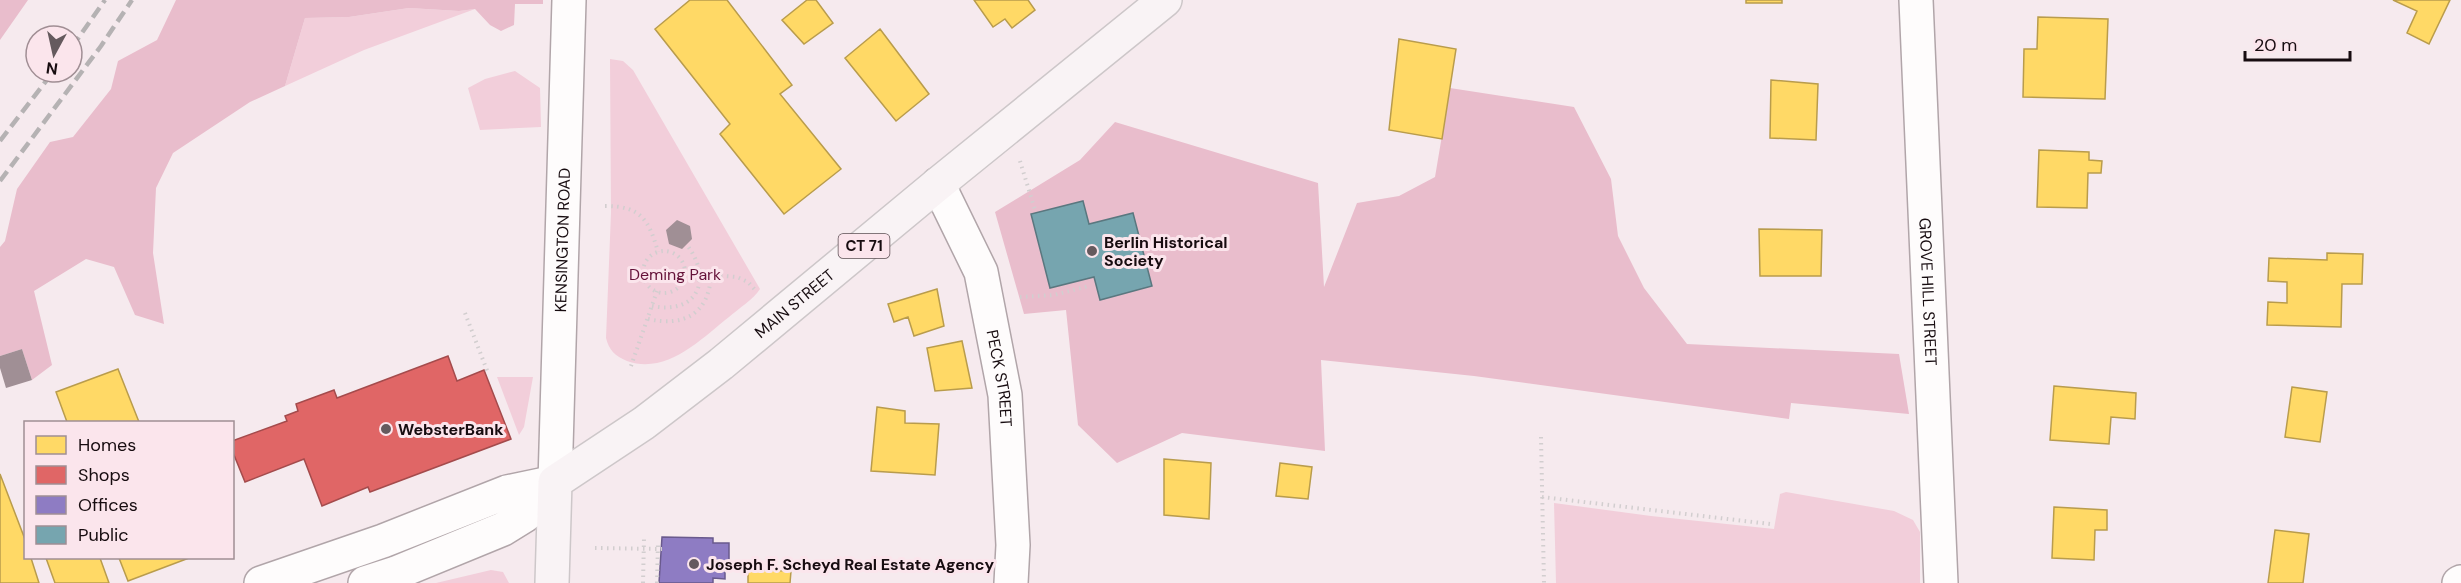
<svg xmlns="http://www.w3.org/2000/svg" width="2461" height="583" font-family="'DM Sans',sans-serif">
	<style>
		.green { fill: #f2ceda }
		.forest { fill: #e9bdcc; fill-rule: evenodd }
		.homes { fill: #ffd966; stroke: #b99c4c; stroke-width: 1.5 }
		.shops { fill: #e06666; stroke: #a44b4c; stroke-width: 1.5 }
		.offices { fill: #8e7cc3; stroke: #6a5a8d; stroke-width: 1.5 }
		.public { fill: #76a5af; stroke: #5a777f; stroke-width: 1.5 }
		.building { fill: #a08f95 }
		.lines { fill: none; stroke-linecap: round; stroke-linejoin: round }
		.street-casing { stroke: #b1a5a9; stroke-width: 36 }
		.secondary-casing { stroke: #b1a5a9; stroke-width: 36 }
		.primary-casing { stroke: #cdc7c9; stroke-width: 36 }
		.path { stroke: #d2cecf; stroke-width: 4; stroke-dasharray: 1.5 4.5; stroke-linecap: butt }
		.street { stroke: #fefcfc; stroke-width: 33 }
		.secondary { stroke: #fefcfc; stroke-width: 33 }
		.primary { stroke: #f9f3f5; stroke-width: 33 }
		.rail { stroke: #b5b2b3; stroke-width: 4.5; stroke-dasharray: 12 6; stroke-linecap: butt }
		.poi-dot { fill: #655a5e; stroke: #fbe5ec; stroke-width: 2 }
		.labels { text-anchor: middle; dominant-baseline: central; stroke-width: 6; stroke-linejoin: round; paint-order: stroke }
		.shield { fill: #fbe5ec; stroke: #5b4d52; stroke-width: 1.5 }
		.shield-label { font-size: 15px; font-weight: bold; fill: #170c10 }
		.street-label { font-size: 16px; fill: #170c10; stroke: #fbe5ec }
		.poi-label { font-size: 16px; font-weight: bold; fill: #170c10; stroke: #fbe5ec; text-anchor: start }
		.park-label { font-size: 16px; fill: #651239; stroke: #fbe5ec }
	</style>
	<rect width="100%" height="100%" fill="#f6eaee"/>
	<path class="green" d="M409,8L459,11L475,9L364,50L285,86L305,18L349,17Z
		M610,59L623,61L633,70L760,289C753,300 739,308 729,317C701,339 667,375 627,361C615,356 609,350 606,338L611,213Z
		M515,71L540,88L541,127L480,130L468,88L485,79Z
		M497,377H533L524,427L519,435Z
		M1786,492L1894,511L1913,520L1920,532V583H1556L1554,503L1651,516L1774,529L1780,494Z
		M491,570L503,572L509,583H436Z"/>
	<path class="forest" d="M0,0H28L0,40Z
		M176,0H543V4H515L514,25L501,31L490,25L475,9L459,11L409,8L349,17L305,18L285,86L250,102L173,153L156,188L153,253L164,324L135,315L114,267L86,259L34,291L52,365L32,380L22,349L0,356V247L5,241L17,189L50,142L73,137L111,89L118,61L157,40Z
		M1450,88L1574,107L1611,179L1618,236L1644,288L1687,344L1899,354L1909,414L1791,403L1789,419L1474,376L1321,360L1325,451L1182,433L1117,463L1078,425L1066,310L1024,314L995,212L1080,160L1115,122L1318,183L1324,287L1357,203L1399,196L1435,177ZM1083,201L1089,224L1133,214L1152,286L1100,300L1094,277L1050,288L1031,214Z"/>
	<path class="homes" d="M690,0H727L792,85L780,94L841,169L784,214L720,134L730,124L655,29Z
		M807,0H816L833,23L804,44L782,20Z
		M974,0H1028L1035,10L1012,28L1005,19L993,27Z
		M1746,0H1782V3H1746Z
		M2393,0H2450L2429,44L2407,33L2417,11Z
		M2038,17L2108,19L2105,99L2023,97L2024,49H2037Z
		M880,29L929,94L896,121L845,58Z
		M1399,39L1456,49L1442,139L1389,130Z
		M1771,80L1818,84L1816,140L1770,138Z
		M2039,150L2089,152V160L2102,161L2101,173H2088L2087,208L2037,207Z
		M1759,229L1822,230L1821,276H1760Z
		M2327,253L2363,254L2362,284H2342L2341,327L2267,325L2268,302L2287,303V282L2268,281L2269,258L2327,260Z
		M937,289L944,326L914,336L908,317L894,322L888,304Z
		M962,341L972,388L935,391L927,348Z
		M118,369L139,422H67L56,392Z
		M2054,386L2136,393L2135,419L2111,417L2109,444L2050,440Z
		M2292,387L2327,392L2320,442L2285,437Z
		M877,407L905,411V423L939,424L935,475L871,471Z
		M1164,459L1211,463L1209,519L1164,515Z
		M1280,463L1312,467L1308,499L1276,496Z
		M0,474L26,542V558H31L39,583H0Z
		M2054,507L2107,510V530H2095L2094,560L2052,558Z
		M2275,530L2309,534L2303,583H2268Z
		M46,558H100L109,583H55Z
		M119,558H189L128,581Z
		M748,570L791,571L790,583H748Z"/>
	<path class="shops" d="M448,356L457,381L484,370L511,439L370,492L368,487L322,506L304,459L245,482L232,450V441L287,421L285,416L298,411L296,404L334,390L337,398Z"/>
	<path class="offices" d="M662,537L713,538V543H729V568H725V579L713,578V583H659Z"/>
	<path class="public" d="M1083,201L1089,224L1133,213L1152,286L1100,300L1094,277L1050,288L1031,214Z"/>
	<path class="building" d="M677,220L690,226L692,239L682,249L669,244L666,230Z
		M22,349L32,380L6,388L0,368V356Z"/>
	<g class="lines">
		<defs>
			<g id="street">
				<path id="s1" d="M1916,0L1941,583"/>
				<path id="s2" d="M938,184L981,272L1005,395L1013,545L1011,583"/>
				<path d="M261,583L383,541L507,492L555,482"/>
				<path d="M365,583L396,573L503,529L524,516L540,502L555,482"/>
				<path d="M2459,583L2461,582"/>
			</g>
			<g id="secondary">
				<path id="s3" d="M555,482L569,0"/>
			</g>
			<g id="primary">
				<path id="s4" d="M552,583L555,482L644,423L721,364L938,184L1165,0"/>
			</g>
		</defs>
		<use href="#street" class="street-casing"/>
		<use href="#secondary" class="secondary-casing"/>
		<use href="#primary" class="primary-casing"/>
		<path class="path" d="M1020,161L1035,210
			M605,206C641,206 649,220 658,252
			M643 272a21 21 0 1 1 42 0a21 21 0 1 1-42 0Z
			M685,273L737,277L748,282L757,292
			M1020,297L1054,295L1089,286
			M652,306C698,315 713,279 687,245
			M465,313L488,373
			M648,319C684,327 709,314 711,275
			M631,366L657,291
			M1541,437L1544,583
			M1542,497L1770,524
			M595,548L662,549
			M643,583L644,538
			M657,583L658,543"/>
		<use href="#street" class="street"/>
		<use href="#secondary" class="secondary"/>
		<use href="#primary" class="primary"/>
		<path class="rail" d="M72,47L105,0
			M0,141L53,72
			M0,181L101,46L132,0"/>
	</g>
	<g class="poi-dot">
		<circle cx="1092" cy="251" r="6"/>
		<circle cx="386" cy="429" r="6"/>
		<circle cx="694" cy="564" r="6"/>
	</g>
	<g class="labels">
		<rect class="shield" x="838.5" y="234" width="51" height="24" rx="4.5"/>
		<g class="shield-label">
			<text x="864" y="246">CT 71</text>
		</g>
		<g class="street-label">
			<text stroke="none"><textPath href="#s3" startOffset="242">KENSINGTON ROAD</textPath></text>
			<text stroke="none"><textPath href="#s1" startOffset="292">GROVE HILL STREET</textPath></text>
			<text stroke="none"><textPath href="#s4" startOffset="400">MAIN STREET</textPath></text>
			<text stroke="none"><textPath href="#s2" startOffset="206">PECK STREET</textPath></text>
		</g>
		<g class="poi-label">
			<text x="1104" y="242">Berlin Historical<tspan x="1104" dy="18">Society</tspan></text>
			<text x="398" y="429">WebsterBank</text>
			<text x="706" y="564">Joseph F. Scheyd Real Estate Agency</text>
		</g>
		<g class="park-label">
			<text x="675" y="274">Deming Park</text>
		</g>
	</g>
	<rect x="24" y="421" width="210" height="138" fill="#fbe5ec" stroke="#a08e94" stroke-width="1.5"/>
	<rect x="36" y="436" width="30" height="18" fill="#ffd966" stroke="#a08e94" stroke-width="1.5"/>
	<text x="78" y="451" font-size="18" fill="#170c10">Homes</text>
	<rect x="36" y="466" width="30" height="18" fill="#e06666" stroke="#a08e94" stroke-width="1.5"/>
	<text x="78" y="481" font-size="18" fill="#170c10">Shops</text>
	<rect x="36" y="496" width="30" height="18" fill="#8e7cc3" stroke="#a08e94" stroke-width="1.5"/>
	<text x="78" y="511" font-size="18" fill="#170c10">Offices</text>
	<rect x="36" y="526" width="30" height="18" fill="#76a5af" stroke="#a08e94" stroke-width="1.5"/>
	<text x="78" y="541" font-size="18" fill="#170c10">Public</text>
	<g transform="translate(54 54) rotate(188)"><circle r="28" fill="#fbe5ec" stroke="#a08e94" stroke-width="1.5"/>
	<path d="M0-4.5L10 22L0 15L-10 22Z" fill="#655a5e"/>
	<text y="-9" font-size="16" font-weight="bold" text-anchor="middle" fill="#170c10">N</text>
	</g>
	<path d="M2245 51v9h105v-9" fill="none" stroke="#170c10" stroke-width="3"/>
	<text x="2254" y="51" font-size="18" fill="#170c10" stroke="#fbe5ec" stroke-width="4.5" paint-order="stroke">20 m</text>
</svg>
